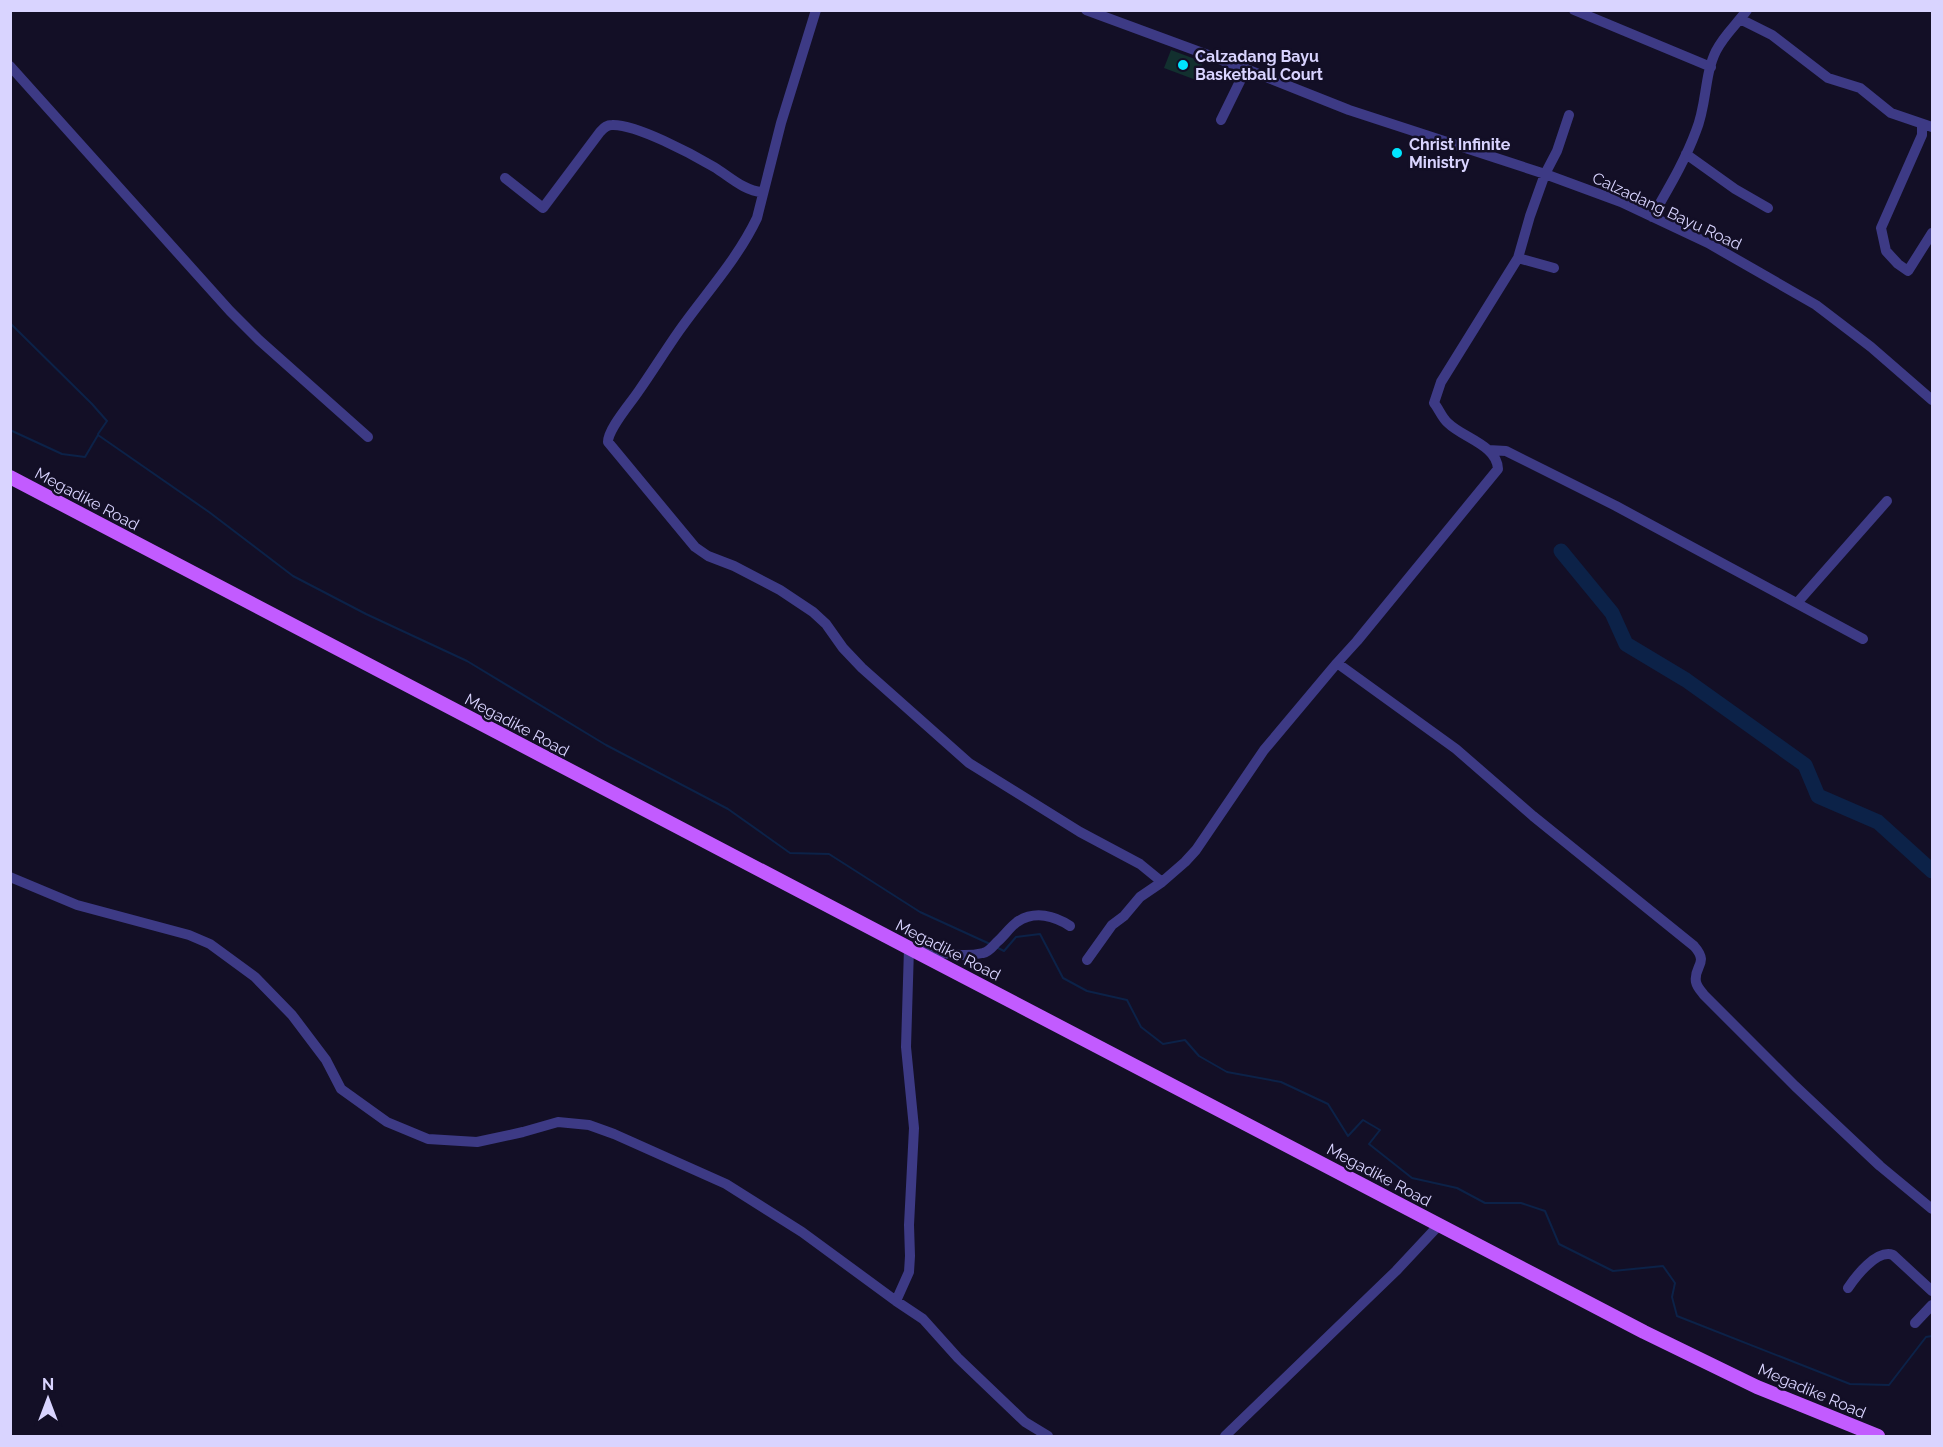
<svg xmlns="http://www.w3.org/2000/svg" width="1943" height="1447" font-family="Raleway,sans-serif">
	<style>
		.green { fill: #12302f }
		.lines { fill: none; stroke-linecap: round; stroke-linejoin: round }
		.stream { stroke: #0c2248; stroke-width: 2 }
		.river { stroke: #0c2248; stroke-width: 15 }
		.minor { stroke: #3d3a85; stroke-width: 10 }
		.major { stroke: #c25bff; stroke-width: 14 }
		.poi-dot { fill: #00e5ff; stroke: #130f26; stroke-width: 2 }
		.labels { text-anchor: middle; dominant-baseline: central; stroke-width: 5; stroke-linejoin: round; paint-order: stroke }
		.poi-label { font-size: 16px; font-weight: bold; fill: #d9d4ff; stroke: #130f26; text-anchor: start }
		.street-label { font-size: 16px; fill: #d9d4ff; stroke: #130f26 }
	</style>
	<rect width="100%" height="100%" fill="#130f26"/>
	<path class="green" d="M1171,50L1203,62L1196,80L1164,68Z"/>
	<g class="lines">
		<path class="stream" d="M10,323L92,404L107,421L98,434
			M10,430L62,454L85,457L98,435L209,512L293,576L366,614L467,661L606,745L728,809L790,853L829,854L920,912L990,944
			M998,948L1004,951L1016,937L1040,934L1063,978L1087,991L1127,1000L1141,1027L1163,1044L1185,1040L1199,1056L1227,1072L1281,1082L1328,1104L1348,1136L1363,1120L1380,1130L1369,1144L1412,1178L1457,1188L1485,1203H1521L1545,1211L1559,1244L1613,1271L1663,1266L1675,1283L1672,1297L1677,1316L1850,1384L1889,1385L1926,1337L1932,1336"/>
		<path class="river" d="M1561,551L1612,613L1626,644L1686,680L1805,765L1818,796L1878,822L1932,871"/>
		<path class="minor" d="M816,10L781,123L757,218C737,260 705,294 679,331C665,351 652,372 638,392C630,404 608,429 608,442L695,547L708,556L734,566L780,590L813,612L826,624L843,648L862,668L969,763L1080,832L1140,864L1162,882
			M1086,10L1246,69L1349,110L1545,174L1621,202L1708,243L1816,305L1871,347L1932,400
			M1574,10L1711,67
			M1740,19L1772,35L1828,78L1860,88L1891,113L1932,127
			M10,66L230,311L259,340L368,437
			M1221,120L1246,69
			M1922,124V135L1881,228L1886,251L1898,264L1908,271L1932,233
			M1686,154L1735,189L1768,208
			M505,178L543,208L600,132C604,128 606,125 612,125C636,124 692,154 714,167C729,176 744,191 762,192
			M1652,217C1668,189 1685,161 1696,131C1707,105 1704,75 1716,51C1724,35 1737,24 1747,10
			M1518,258L1554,268
			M1488,450L1506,451L1616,506L1863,639
			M1797,603L1887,501
			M1337,663L1456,749L1533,816L1694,946C1710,964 1693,966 1696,982C1697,987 1701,991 1704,995L1795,1086L1880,1166L1932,1209
			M10,877L77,905L189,935L210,944L255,977L292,1015L326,1060L341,1089L387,1122L428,1139L477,1142L523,1132L558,1122L589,1125L614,1134L726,1184L802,1232L896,1301L923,1319L958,1358L1025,1422L1048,1436
			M1087,960L1112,925L1124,916L1140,897L1162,882L1185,862L1196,850L1264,750L1337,663L1357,641L1498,469C1497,445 1463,438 1448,423C1442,418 1439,409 1434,403L1441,382L1518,258L1530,216L1545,174L1557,151L1569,115
			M1848,1288C1856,1276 1877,1249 1893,1255L1932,1291
			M896,1301L909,1272L910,1256L909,1225L914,1128L906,1047L909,948C934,950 957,959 983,953C989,952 993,946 997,942C1004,936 1010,927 1017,922C1035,910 1055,916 1070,926
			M1915,1323L1932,1305
			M1225,1436L1396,1271L1439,1225"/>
		<path class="major" d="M10,477L909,948L1644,1332L1757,1387L1878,1436"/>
	</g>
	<g class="poi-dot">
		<circle cx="1183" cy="65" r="6"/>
		<circle cx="1397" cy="153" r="6"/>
	</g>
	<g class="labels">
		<g class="poi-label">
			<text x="1195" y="56">Calzadang Bayu<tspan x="1195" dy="18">Basketball Court</tspan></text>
			<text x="1409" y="144">Christ Infinite<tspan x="1409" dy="18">Ministry</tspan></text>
		</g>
		<g class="street-label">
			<text transform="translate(1667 211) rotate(25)">Calzadang Bayu Road</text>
			<text transform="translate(87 499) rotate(28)">Megadike Road</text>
			<text transform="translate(517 725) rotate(28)">Megadike Road</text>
			<text transform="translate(948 950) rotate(27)">Megadike Road</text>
			<text transform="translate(1379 1175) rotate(28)">Megadike Road</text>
			<text transform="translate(1812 1391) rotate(23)">Megadike Road</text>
		</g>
	</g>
	<rect width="1943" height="1447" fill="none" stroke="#d9d4ff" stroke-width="24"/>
	<g transform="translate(48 1399)" stroke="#130f26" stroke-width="4.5" paint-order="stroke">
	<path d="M0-4.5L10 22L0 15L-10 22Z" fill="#d9d4ff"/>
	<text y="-9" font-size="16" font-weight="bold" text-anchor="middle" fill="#d9d4ff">N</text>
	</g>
</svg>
